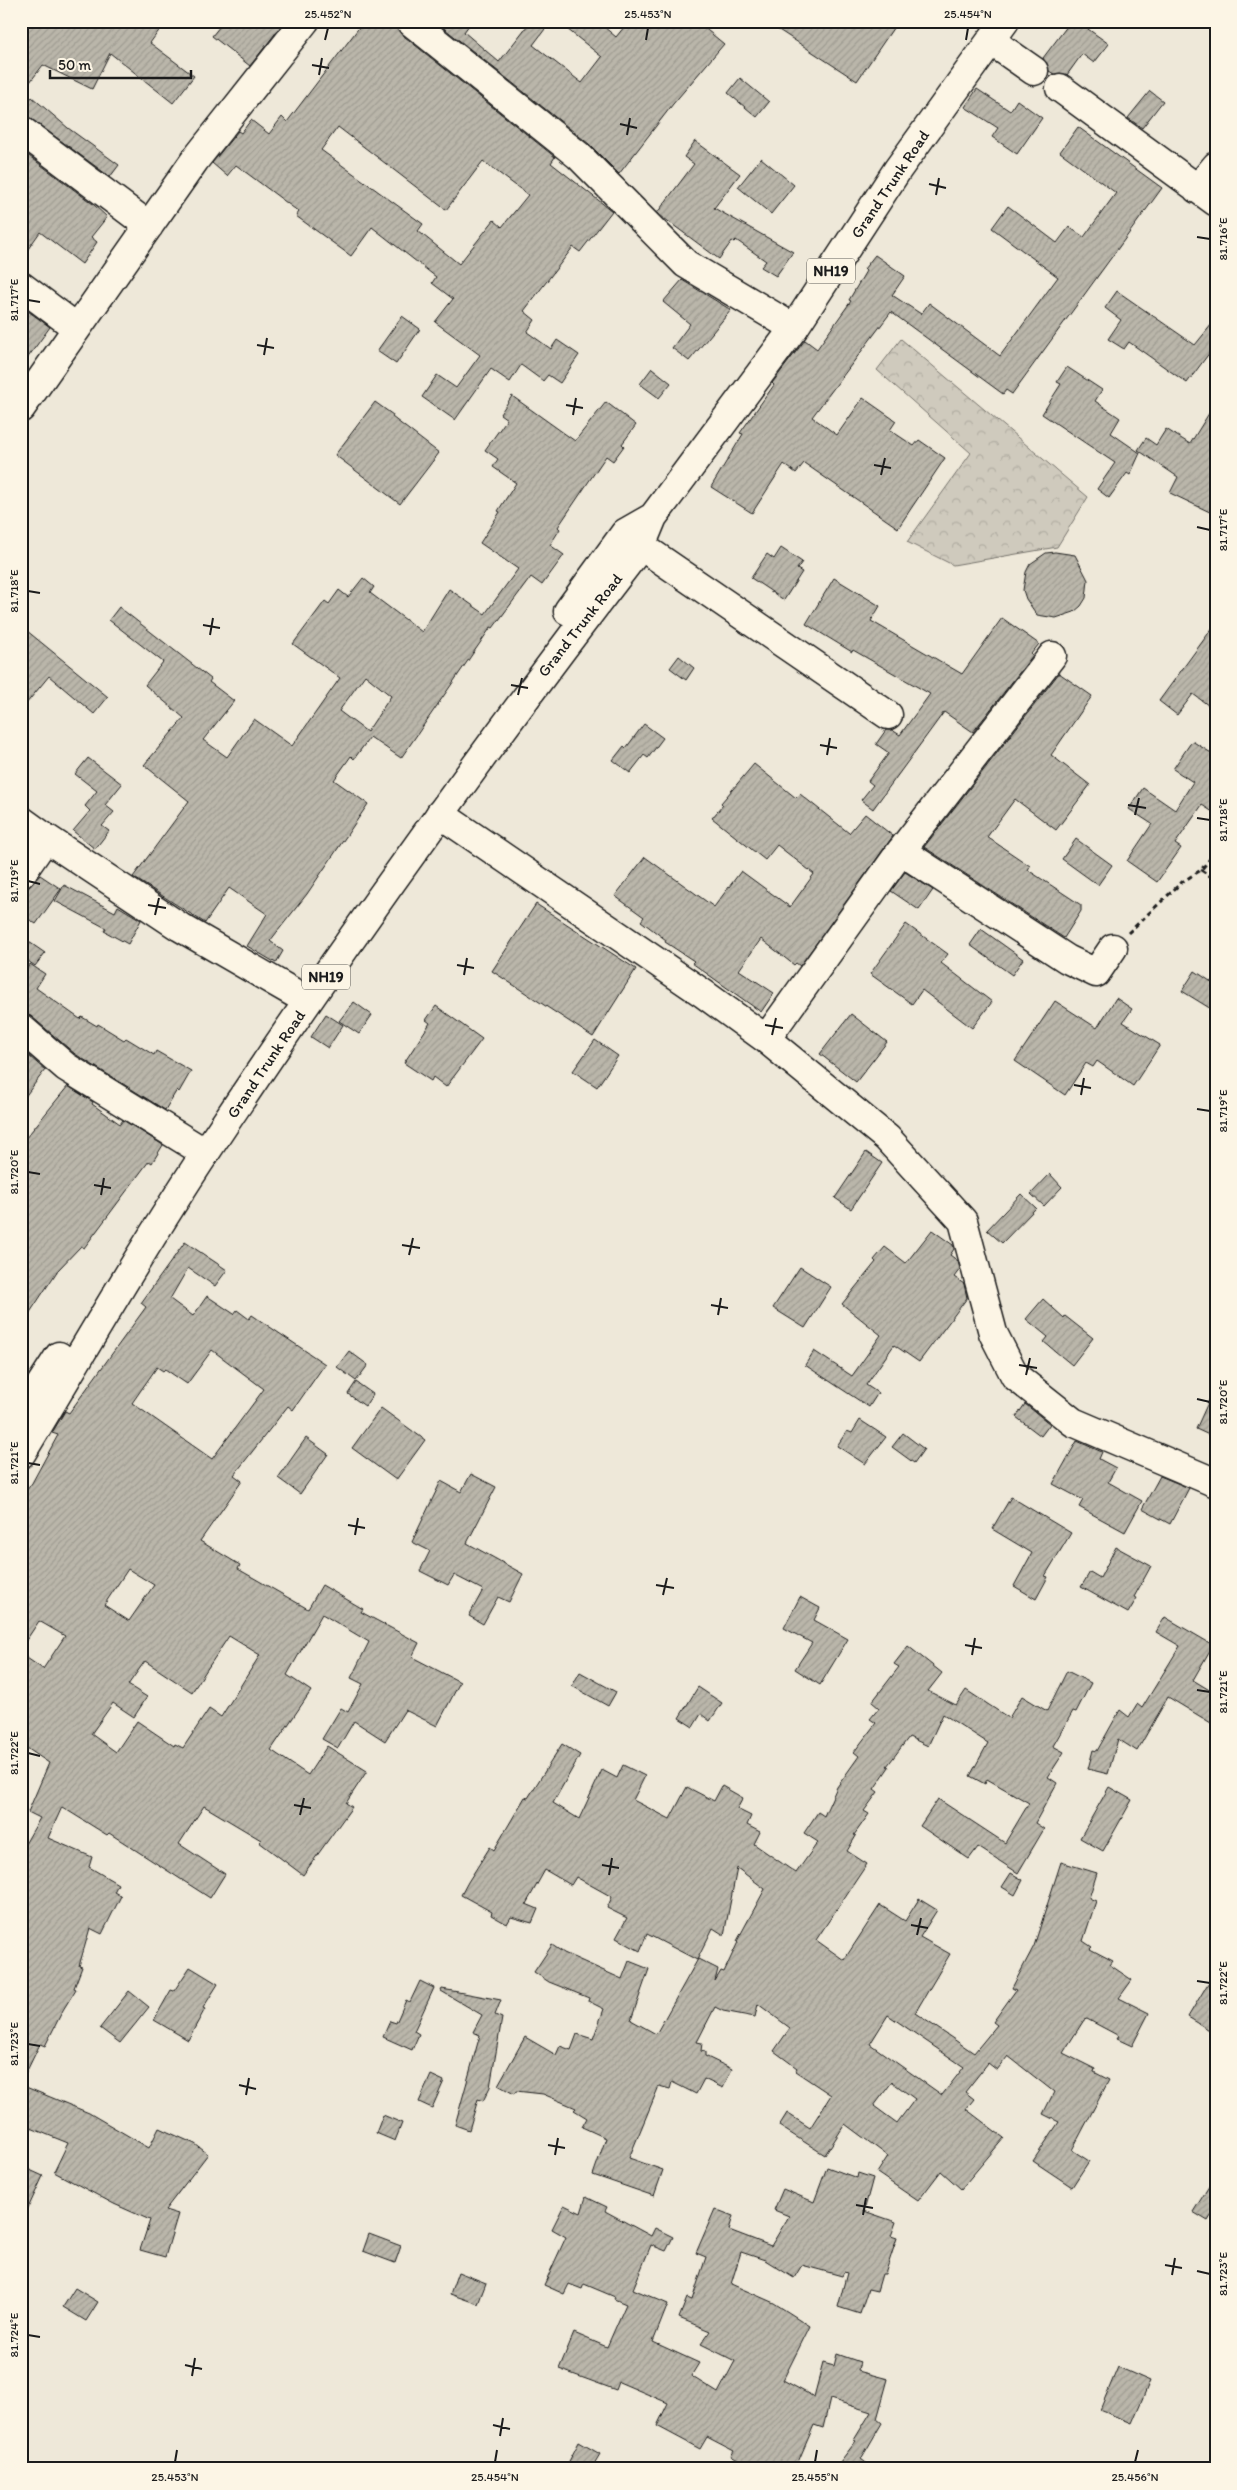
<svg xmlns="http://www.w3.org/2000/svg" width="1237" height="2490" font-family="Itim,sans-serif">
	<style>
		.forest { fill: url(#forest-crowns); stroke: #76736c }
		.building { fill: url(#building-hatch); stroke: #1c1c1c; fill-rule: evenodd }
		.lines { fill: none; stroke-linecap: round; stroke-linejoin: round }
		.minor-casing { stroke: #1c1c1c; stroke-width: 31 }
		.highway-casing { stroke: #1c1c1c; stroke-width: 31 }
		.path { stroke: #1c1c1c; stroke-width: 3; stroke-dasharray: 5 4; stroke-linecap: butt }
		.minor { stroke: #fcf5e5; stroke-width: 28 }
		.highway { stroke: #fcf5e5; stroke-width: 28 }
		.ticks { fill: none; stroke: #1c1c1c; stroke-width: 2 }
		.labels { text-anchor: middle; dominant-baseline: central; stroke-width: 4; stroke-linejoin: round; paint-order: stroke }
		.shield { fill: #fcf5e5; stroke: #5f5d58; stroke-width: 1 }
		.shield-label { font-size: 15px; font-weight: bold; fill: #1c1c1c }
		.street-label { font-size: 16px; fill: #1c1c1c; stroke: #fcf5e5 }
		.neatline { fill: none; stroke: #1c1c1c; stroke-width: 2 }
		.ticks-label { font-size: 12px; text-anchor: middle; fill: #1c1c1c }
	</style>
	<defs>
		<pattern id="forest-crowns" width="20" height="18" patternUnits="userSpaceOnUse" patternTransform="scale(1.25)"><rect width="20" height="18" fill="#cfcabd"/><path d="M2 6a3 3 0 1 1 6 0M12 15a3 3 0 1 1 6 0" fill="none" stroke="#b1ada2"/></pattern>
		<pattern id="building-hatch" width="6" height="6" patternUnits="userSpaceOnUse" patternTransform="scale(1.25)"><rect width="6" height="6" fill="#bab6aa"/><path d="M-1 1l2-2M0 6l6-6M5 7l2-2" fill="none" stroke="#9f9c92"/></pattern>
	</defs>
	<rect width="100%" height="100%" fill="#eee8d9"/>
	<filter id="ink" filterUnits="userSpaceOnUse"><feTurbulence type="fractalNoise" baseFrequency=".02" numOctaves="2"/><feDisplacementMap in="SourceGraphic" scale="10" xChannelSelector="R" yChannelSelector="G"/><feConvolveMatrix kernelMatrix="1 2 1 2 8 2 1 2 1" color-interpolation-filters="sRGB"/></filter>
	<g filter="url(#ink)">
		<path class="forest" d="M901,339L1088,497L1057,547L953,565L907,542L971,453L877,370Z"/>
		<path class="building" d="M26,21H166L150,43L194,76L173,103L110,53L92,89L43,65L30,82L21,76V27Z
			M224,21H285L250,66L212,36Z
			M364,21H395L400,33L555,157L551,163L612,211L580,252L573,247L524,311L535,320L527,332L551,349L557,340L579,355L560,383L548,375L543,381L521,365L510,382L491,369L455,420L422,397L437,375L456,388L480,355L435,322L453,299L432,283L436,277L372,227L351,256L296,216L299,212L236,165L227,176L212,163L238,131L241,133L251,120L269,134L282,117L287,122ZM338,127L446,210L483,161L528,195L502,227L494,220L459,264L418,231L423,224L321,150Z
			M435,21H472L464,32L499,62L531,21H551L533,45L582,83L602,57L557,21H597L616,37L629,21H696L724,44L673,104L619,174L589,144Z
			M765,21H898L857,81Z
			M1071,21H1094L1088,29L1109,44L1094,63L1082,54L1067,75L1054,74L1049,71L1043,58Z
			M740,78L769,102L757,117L728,93Z
			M977,89L1010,111L1017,100L1042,118L1017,154L992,137L998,128L965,107Z
			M1150,91L1163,101L1142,128L1128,118Z
			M32,97L68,128L119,165L110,177L30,118L21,115V109Z
			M1078,127L1162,188L1012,394L1006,390L1003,394L891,312L812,417L837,435L863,398L896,421L890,430L914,446L919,440L945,458L898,528L804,463L796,473L784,464L752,513L711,487L743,434L740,433L774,385L772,383L805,340L817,349L851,301L849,300L866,271L864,269L875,255L905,276L892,295L921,314L929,303L1000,356L1058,277L992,228L1008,206L1057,243L1069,227L1084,237L1116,193L1060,152Z
			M695,141L740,174L714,208L793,252L776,276L761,267L766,261L736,240L734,242L732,241L719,259L657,213L694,164L684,157Z
			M21,150L93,204L107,217L91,237L97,242L82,264L40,232L21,259Z
			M761,158L794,185L771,214L738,187Z
			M682,280L731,310L689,361L672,348L690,324L663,302Z
			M1117,291L1195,345L1216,319V344L1187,383L1129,342L1124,349L1108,339L1121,320L1105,308Z
			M21,306L50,327L21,367Z
			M402,316L420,329L396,364L377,351Z
			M1067,367L1102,390L1095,401L1120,418L1111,433L1140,453L1130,475L1127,473L1109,498L1097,489L1115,463L1042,414L1061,384L1057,382Z
			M652,368L671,383L659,398L640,384Z
			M512,396L575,441L606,402L636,425L622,444L624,446L613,461L606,456L558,527L560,529L550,545L564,555L542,585L531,577L493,628L491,627L401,758L370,737L354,759L351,756L334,780L368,804L307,894L270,941L283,951L276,963L247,946L267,914L229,888L205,923L133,877L189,801L144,765L184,718L145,685L163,662L109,620L119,607L211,679L209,682L234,701L203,740L227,757L254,719L292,746L340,678L293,644L325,601L329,604L339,590L348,597L363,578L374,587L370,593L422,632L449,589L485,614L518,569L480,543L500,512L498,511L516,483L493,467L498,459L485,450L507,419L500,414ZM365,675L391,696L367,732L339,711Z
			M375,402L393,415L392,417L439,453L400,504L335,455Z
			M1216,402V515L1170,493L1178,477L1138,450L1146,438L1156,445L1166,429L1190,444Z
			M781,548L802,562L797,569L802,572L784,600L751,578L767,554L774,559Z
			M1055,552L1075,555L1088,580L1086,598L1081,606L1074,612L1056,618L1037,615L1026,599L1023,590L1026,572L1030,564L1046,553Z
			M834,578L880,606L871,621L962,674L1002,618L1039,644L1031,654L1033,655L973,732L944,712L873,809L861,800L873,785L868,781L889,753L876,744L886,730H892L900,735L930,694L853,650L852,652L806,624Z
			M1216,623V711L1193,694L1177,715L1159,701Z
			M21,626L108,697L94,714L49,676L21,710Z
			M679,656L694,668L686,680L670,668Z
			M1059,673L1092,696L1051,755L1090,785L1056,830L1015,799L987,837L1030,866L1028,870L1081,905V911L1064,938L924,847Z
			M644,724L663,738L648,758L644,755L630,773L613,760L624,746L626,748Z
			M1192,741L1216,756V774L1209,785L1216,790V814L1202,805L1175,844L1181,848L1157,882L1127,861L1152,824L1129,809L1143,788L1175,810L1193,782L1173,769Z
			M88,758L122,784L105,805L114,812L102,826L109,831L95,849L73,831L90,811L85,806L97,791L75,774Z
			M754,764L796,798L800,794L849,833L865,814L893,836L800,966L796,963L794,965L761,939L739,970L774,993L761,1012L692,963L694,961L665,942L666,940L641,921L644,917L615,896L645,857L714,907L741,871L790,907L814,874L777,845L765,860L712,818L723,805L721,803Z
			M1076,839L1112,865L1098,885L1062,859Z
			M905,872L933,890L919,910L891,891Z
			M40,875L61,889L36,924L21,914V896Z
			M64,885L115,912L118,906L141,920L128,944L104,931L106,928L55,901Z
			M536,904L636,969L593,1037L492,971Z
			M906,924L948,954L941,963L992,1002L972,1028L922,990L912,1004L870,974Z
			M981,929L1023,959L1012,975L970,945Z
			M29,942L45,953L35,966L21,956Z
			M30,964L45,974L36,988L80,1019L82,1017L97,1026L98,1024L124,1040L126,1038L154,1055L156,1051L191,1071L179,1092L177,1090L165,1110L75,1054L31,1016L21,1013V978Z
			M1195,971L1216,985V1012L1182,991Z
			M1116,998L1132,1009L1123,1022L1160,1045L1133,1086L1097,1061L1093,1067L1086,1063L1065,1095L1015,1061L1055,1001L1097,1028Z
			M354,1002L372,1015L359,1034L339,1021Z
			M436,1006L482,1039L446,1087L433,1077L431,1081L404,1063L430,1023L426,1020Z
			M326,1014L343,1025L328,1048L311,1037Z
			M851,1014L887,1042L856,1082L820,1054Z
			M595,1040L618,1056L597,1087L573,1071Z
			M21,1049L45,1070L21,1102Z
			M68,1086L93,1102L92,1104L120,1124L123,1120L163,1145L152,1163L149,1161L84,1248L81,1246L58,1270L21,1326V1144Z
			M866,1152L882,1163L851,1209L835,1198Z
			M1050,1174L1062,1187L1044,1206L1031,1194Z
			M1021,1194L1036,1208L1002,1243L987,1230Z
			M932,1230L953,1245L954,1249L950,1255L958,1261L960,1269L954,1277L964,1284L967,1298L919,1362L894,1345L866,1385L878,1393L869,1407L805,1365L814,1351L852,1376L881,1335L842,1304L876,1262L874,1260L885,1247L906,1263Z
			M185,1242L227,1270L215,1286L188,1268L170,1299L193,1316L207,1296L234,1314L237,1310L249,1319L252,1315L325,1364L293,1410L288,1406L234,1475L242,1481L200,1541L240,1565L238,1569L308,1609L322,1585L363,1609L361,1612L419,1643L412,1657L460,1682L437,1726L405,1710L385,1741L354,1721L338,1748L322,1739L341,1708L348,1712L363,1684L351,1678L369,1642L322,1614L287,1675L311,1691L271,1750L308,1775L327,1746L367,1771L346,1803L352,1807L303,1875L259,1842L261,1840L204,1806L179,1844L225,1874L210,1898L109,1833L107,1835L62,1807L48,1838L92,1857L89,1867L118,1884L114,1892L121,1896L102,1934L90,1928L79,1966L82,1967L74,1988L76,1989L63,2010L45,2046L40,2044L21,2083V1851L40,1818L28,1812L49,1763L21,1744V1654L43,1669L65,1636L39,1621L21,1648V1498L32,1483L58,1435L52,1433L65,1411L69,1413L146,1307L141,1303ZM212,1350L264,1389L212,1459L132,1403L157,1367L163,1371L165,1369L187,1384ZM128,1569L154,1585L129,1621L104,1605ZM229,1636L260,1655L221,1717L209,1709L183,1748L175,1744L174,1746L137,1721L116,1752L91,1734L113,1703L134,1717L147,1697L128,1685L145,1661L192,1692Z
			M800,1267L831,1287L805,1328L773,1308Z
			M1043,1299L1064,1318L1065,1316L1093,1338L1072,1365L1044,1342L1048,1337L1026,1319Z
			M349,1351L368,1365L356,1381L337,1367Z
			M356,1382L373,1394L365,1406L348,1394Z
			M1216,1385V1421L1209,1435L1196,1429Z
			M1025,1404L1050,1424L1041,1436L1016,1417Z
			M381,1408L425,1440L396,1480L352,1448Z
			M860,1420L886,1437L865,1464L837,1446L847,1431L852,1433Z
			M903,1433L924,1449L914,1463L892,1447Z
			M306,1438L328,1454L300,1494L278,1478Z
			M1077,1441L1102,1452L1099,1459L1116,1468L1108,1482L1142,1501L1125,1532L1079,1507L1083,1500L1053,1484Z
			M471,1474L496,1487L467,1543L523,1574L509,1602L498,1597L483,1624L469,1616L483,1590L454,1575L448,1585L420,1571L430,1551L412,1542L441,1481L461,1492Z
			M1160,1476L1189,1488L1170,1524L1142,1509Z
			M1011,1497L1071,1533L1045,1576L1048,1577L1036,1599L1014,1586L1032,1553L992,1529Z
			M1116,1547L1151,1566L1134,1597L1137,1598L1128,1613L1081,1587L1090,1572L1100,1578Z
			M800,1597L820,1608L814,1620L848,1639L820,1685L795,1669L812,1643L784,1628Z
			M1165,1617L1213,1645L1193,1680L1216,1694V1726L1168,1697L1137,1751L1118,1739L1108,1774L1088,1769L1093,1750L1097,1751L1120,1710L1129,1717L1137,1704L1142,1708L1180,1646L1156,1632Z
			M908,1646L942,1673L928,1691L956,1705L966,1690L1009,1718L1022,1696L1047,1711L1067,1671L1091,1683L1076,1712L1073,1711L1053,1746L1064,1752L1048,1777L1057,1783L1035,1823L1044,1829L1018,1873L978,1847L969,1859L920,1826L938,1799L1005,1843L1029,1803L987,1779L985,1784L970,1776L988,1743L943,1714L928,1746L909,1737L887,1766L889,1767L874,1789L878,1792L864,1811L869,1814L854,1835L856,1836L847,1851L867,1864L816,1940L844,1960L880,1905L905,1921L919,1899L937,1910L920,1937L950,1954L915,2013L974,2053L997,2025L993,2022L1016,1990L1012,1988L1034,1946L1061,1862L1097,1873L1089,1898L1096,1901L1083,1941L1092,1947L1090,1949L1113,1961L1110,1965L1132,1980L1119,1998L1149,2013L1132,2046L1117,2039L1119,2036L1087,2019L1084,2020L1063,2053L1095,2069L1094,2072L1109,2080L1072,2150L1089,2161L1072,2187L1033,2161L1059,2122L1043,2114L1054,2092L1008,2056L997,2070L988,2063L965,2092L974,2099L966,2109L1004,2138L961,2189L941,2171L918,2201L877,2173L888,2156L845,2124L825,2155L779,2126L787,2113L810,2128L831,2095L795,2071L797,2068L774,2051L790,2028L758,2004L755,2017L723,2011L715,2007L697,2042L702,2043L701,2051L705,2052V2056L732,2069L723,2088L704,2079L696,2094L672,2082L670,2089L659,2086L629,2158L663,2170L654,2196L593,2175L606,2138L582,2127L587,2118L574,2110L576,2108L543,2094L516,2091L514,2094L498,2085L525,2037L556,2055L560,2046L571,2050L577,2034L593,2039L604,2009L588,2001L589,1998L549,1982L534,1972L552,1945L564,1953L622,1979L629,1961L649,1969L631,2020L656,2034L698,1959L718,1969L715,1981L721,1971L724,1972L738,1942L737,1941L765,1889L737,1868L724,1935L713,1928L697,1960L647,1934L640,1951L616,1938L627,1918L607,1908L612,1897L576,1877L571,1885L545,1870L526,1904L538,1909L532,1923L511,1917L507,1924L491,1915L492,1912L461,1895L468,1882L490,1847L494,1850L525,1797L528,1798L562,1744L580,1755L553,1803L579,1819L602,1770L617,1778L623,1765L645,1776L633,1800L670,1819L687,1787L714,1801L722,1786L743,1798L737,1809L751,1816L747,1825L760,1832L754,1844L796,1873L818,1842L804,1833L818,1812L824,1816L837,1787L859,1756L854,1752L876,1723L870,1719L879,1708L872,1702L899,1667L894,1664ZM888,2015L964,2067L942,2095L870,2044ZM892,2082L915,2099L897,2123L874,2106Z
			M580,1672L616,1692L608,1706L572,1686Z
			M698,1687L722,1703L710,1721L701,1714L693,1727L679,1718Z
			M1109,1787L1132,1800L1103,1851L1080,1838Z
			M1011,1873L1023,1880L1015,1895L1002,1887Z
			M190,1967L218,1984L203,2008L205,2009L188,2040L154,2020L171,1990L174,1991Z
			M1216,1970V2034L1188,2017Z
			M420,1981L434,1988L414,2031L419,2034L412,2050L383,2037L390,2021L396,2023L406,2000L410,2002Z
			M442,1989L501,2000L495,2015L502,2018L490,2087L483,2101L478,2099L469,2130L455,2125L480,2035L473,2032L482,2015L441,1991Z
			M129,1991L149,2007L120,2043L100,2028Z
			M431,2075L444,2081L432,2108L419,2102Z
			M21,2085L89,2113L149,2148L159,2128L195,2144L208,2154L165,2210L178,2214L165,2257L140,2250L150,2220L114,2204L54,2172L68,2143L21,2124Z
			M383,2115L402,2123L395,2141L376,2133Z
			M21,2166L43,2176L21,2223Z
			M827,2167L857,2178L858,2173L873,2178L864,2211L896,2222L891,2236L897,2238L885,2274H882L877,2291L868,2289L860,2314L838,2307L847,2273L844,2272L842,2276L802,2265L794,2278L765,2260L741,2252L731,2284L774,2303L810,2326L783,2380L814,2397L823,2363L834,2366L837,2354L860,2362L858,2371L888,2379L877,2419L882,2423L861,2459L874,2469H850L840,2462L856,2441L854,2440L871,2412L830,2399L823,2428L814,2425L795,2469H753L731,2456L734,2451L707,2437L700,2449L657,2426L668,2403L619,2382L616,2390L559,2369L574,2333L607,2347L626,2304L614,2299L615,2297L584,2284L582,2289L569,2284L564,2294L544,2285L566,2237L552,2229L564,2205L581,2213L586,2197L607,2207L605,2211L651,2236L655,2228L673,2237L666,2251L651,2245L633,2289L668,2304L653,2342L699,2363L691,2376L718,2393L735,2361L701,2344L710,2331L679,2318L687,2298L692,2300L706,2257L696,2253L715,2209L733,2216L729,2230L771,2246L789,2216L774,2210L783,2189L814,2202Z
			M1216,2175V2208L1208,2221L1193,2212Z
			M369,2234L401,2246L395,2263L363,2251Z
			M458,2272L486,2283L478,2304L450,2294Z
			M75,2288L98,2302L86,2321L63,2307Z
			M1118,2367L1150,2381L1132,2423L1100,2410Z
			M579,2442L600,2454L591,2469H565Z"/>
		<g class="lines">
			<defs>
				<path id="minor" d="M410,21L579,156L686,264L794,328
					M991,41L1034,71
					M1060,88L1216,202
					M21,130L149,226
					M1197,189L1216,166
					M21,286L77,328
					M21,408L195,160L305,21
					M641,546L888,715
					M440,814L704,994L766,1039L887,1138L963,1221L993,1333L1015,1376L1073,1422L1216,1483
					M21,820L46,838L21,874
					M46,838L180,927L296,994
					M901,851L1067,959L1096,973L1113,948
					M21,1028L66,1067L194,1146
					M766,1039L901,851L1052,656"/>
				<path id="highway" d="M568,611L625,533L653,517
					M21,1415L59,1356
					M21,1454C82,1353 141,1250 206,1152C343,945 489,743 641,546L653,517L794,328L898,169L1005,21"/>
			</defs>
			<use href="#minor" class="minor-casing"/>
			<use href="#highway" class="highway-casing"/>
			<path class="path" d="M1201,870L1216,880
				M1128,933L1182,882L1201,870L1216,851"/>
			<use href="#minor" class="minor"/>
			<use href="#highway" class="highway"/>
		</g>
	</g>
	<path class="ticks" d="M325,40L328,28M646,40L648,28M966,40L968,28M312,65L329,68M319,75L322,58M620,124L637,128M627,135L630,118M929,184L946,188M936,195L939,178M1197,237L1210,239M28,300L40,302M257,345L274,348M264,355L267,338M566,405L583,408M573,415L576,398M874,465L891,468M881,475L885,458M1197,527L1210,530M28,591L40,593M203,625L220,628M210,635L213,618M511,685L528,688M518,695L522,678M820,745L837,748M827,755L830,738M1128,805L1146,808M1135,815L1139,798M1197,818L1210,820M28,881L40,884M148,905L166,908M155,915L159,898M457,965L474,968M464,975L467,958M765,1025L783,1028M772,1035L776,1018M1074,1085L1091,1088M1081,1095L1084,1078M1197,1109L1210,1111M28,1172L40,1174M94,1185L111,1188M101,1195L104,1178M402,1245L420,1248M409,1255L413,1238M711,1305L728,1308M718,1315L721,1298M1019,1365L1037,1368M1026,1375L1030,1358M1197,1399L1210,1402M28,1463L40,1465M348,1525L365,1528M355,1535L358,1518M656,1585L674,1588M663,1595L667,1578M965,1645L982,1648M972,1655L975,1638M1197,1690L1210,1692M28,1753L40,1756M294,1805L311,1808M300,1815L304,1798M602,1865L619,1868M609,1875L612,1858M911,1925L928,1928M917,1935L921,1918M1197,1981L1210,1983M28,2044L40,2046M239,2085L256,2089M246,2095L249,2078M548,2145L565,2148M555,2155L558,2138M856,2205L873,2208M863,2215L866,2198M1165,2265L1182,2268M1197,2271L1210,2274M1172,2275L1175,2258M28,2335L40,2337M185,2365L202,2369M192,2376L195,2358M493,2425L510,2429M500,2436L503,2418M175,2462L177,2450M495,2462L497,2450M815,2462L817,2450M1135,2462L1138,2450"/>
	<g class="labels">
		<g class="shield">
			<rect x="807" y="258.5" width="48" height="25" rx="4"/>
			<rect x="302" y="964.5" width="48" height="25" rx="4"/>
		</g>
		<g class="shield-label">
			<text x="831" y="271">NH19</text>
			<text x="326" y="977">NH19</text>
		</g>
		<g class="street-label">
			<text transform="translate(890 184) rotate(-56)">Grand Trunk Road</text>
			<text transform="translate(580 625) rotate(-52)">Grand Trunk Road</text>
			<text transform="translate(266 1064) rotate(-56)">Grand Trunk Road</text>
		</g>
	</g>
	<rect width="1237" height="2490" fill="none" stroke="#fcf5e5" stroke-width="55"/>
	<path d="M50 70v8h141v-8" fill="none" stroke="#1c1c1c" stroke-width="2.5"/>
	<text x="58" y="70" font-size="15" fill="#1c1c1c" stroke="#fcf5e5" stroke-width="4" paint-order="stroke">50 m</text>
	<rect x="28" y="28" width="1182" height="2434" class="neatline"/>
	<g class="ticks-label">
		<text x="328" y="18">25.452°N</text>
		<text x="648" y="18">25.453°N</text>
		<text x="968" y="18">25.454°N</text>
		<text transform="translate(1223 239) rotate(-90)" y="4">81.716°E</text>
		<text transform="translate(14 300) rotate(-90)" y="4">81.717°E</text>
		<text transform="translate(1223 530) rotate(-90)" y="4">81.717°E</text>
		<text transform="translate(14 591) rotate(-90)" y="4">81.718°E</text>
		<text transform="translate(1223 820) rotate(-90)" y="4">81.718°E</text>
		<text transform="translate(14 881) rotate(-90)" y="4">81.719°E</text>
		<text transform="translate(1223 1111) rotate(-90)" y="4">81.719°E</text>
		<text transform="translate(14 1172) rotate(-90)" y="4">81.720°E</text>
		<text transform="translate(1223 1402) rotate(-90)" y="4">81.720°E</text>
		<text transform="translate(14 1463) rotate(-90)" y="4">81.721°E</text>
		<text transform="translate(1223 1692) rotate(-90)" y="4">81.721°E</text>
		<text transform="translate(14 1753) rotate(-90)" y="4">81.722°E</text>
		<text transform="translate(1223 1983) rotate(-90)" y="4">81.722°E</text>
		<text transform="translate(14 2044) rotate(-90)" y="4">81.723°E</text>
		<text transform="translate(1223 2274) rotate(-90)" y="4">81.723°E</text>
		<text transform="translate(14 2335) rotate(-90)" y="4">81.724°E</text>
		<text x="175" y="2481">25.453°N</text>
		<text x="495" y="2481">25.454°N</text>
		<text x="815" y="2481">25.455°N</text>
		<text x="1135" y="2481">25.456°N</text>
	</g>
</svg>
